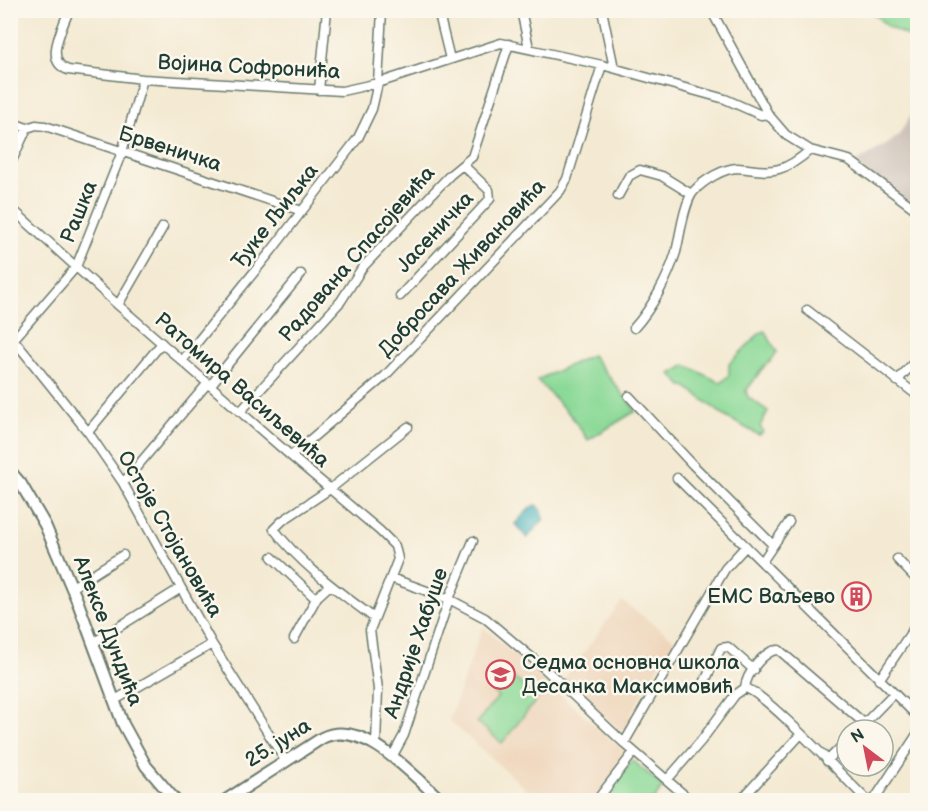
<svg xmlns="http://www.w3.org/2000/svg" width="928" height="811" font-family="'Balsamiq Sans',sans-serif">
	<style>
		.built { fill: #efd6bb }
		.industrial { fill: #cdc2b9 }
		.green { fill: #8bd997; stroke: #558b66; stroke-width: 1.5 }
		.water { fill: #3eadbb; stroke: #2e7578; stroke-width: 1.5 }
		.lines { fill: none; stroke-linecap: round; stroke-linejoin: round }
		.minor-casing { stroke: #6a7a6c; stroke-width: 11 }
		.tertiary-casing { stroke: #6a7a6c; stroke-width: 14 }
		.minor { stroke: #fff; stroke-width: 8 }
		.tertiary { stroke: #fff; stroke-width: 10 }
		.labels { text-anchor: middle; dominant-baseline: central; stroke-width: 5; stroke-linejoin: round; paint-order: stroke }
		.street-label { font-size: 21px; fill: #1f3d34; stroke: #fbf7ec }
		.poi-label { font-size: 21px; fill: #1f3d34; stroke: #fbf7ec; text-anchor: end }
	</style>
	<rect width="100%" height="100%" fill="#fbf7ec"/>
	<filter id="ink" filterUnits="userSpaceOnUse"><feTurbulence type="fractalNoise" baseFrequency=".0167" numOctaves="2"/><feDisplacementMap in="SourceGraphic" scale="12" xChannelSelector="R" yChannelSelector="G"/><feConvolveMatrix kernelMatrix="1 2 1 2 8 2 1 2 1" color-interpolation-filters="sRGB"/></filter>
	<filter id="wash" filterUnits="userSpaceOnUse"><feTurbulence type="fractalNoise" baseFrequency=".008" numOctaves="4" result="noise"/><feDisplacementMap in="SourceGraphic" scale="24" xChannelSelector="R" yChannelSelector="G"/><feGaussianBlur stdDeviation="1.35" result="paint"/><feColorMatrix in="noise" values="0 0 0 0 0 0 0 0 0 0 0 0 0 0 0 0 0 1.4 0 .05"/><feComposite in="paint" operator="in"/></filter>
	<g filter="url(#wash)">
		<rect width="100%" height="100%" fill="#f4ead3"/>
		<path class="built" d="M622,601L678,642L673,652L668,650L630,715L634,718L625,730L619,729L563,681Z
			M483,627L630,756L597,800H538L449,720Z"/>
		<path class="industrial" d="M917,104V211L854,163L889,143L899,135Z"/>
		<path class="green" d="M871,11H917V47L912,38L888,27Z
			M765,331L777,352L770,362L765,365L746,391L748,397L768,411L760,426L763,432L759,435L726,417L685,386H682L671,374L686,365L721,383L729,375V364L760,333Z
			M592,355L636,411L588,440L572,417L537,380Z
			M502,668L538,698L502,743L477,722L498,697L487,687Z
			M632,760L663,786L654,800H601Z"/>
		<path class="water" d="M536,505L542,511L544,519L527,538L515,524L531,507Z"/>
	</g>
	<g filter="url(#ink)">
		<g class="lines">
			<defs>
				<path id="minor" d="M69,10C63,28 43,61 68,70L143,79L342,91L378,83L501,43L602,65L725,99L761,115L768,114
					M438,10L450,59
					M521,10L529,48
					M602,10L614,68
					M711,10L768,114L786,135L810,150L849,160L918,211
					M319,90L327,10
					M10,122L27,128
					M27,128L36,125L45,126L302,211
					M10,165L27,128
					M618,196L629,176L640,170L662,176L691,194
					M10,207L118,305L291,456L380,531L395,546L398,559L370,630L378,689L376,745
					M400,296L490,199L489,190L463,165
					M118,305L163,227
					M807,310L918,396
					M634,328C652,308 668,278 676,252C680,236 684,202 694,191C704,180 724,168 738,168C752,169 765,173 779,169C790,166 801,158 810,150
					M10,335L88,432L123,483L212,644L285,760
					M14,339L76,267L122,152L143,79
					M182,361L272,250L358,138L372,109L378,83L382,10
					M897,381L918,358
					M210,386L301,274
					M629,396L693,465L773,545
					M240,412L341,301L362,268L450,175L472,157L509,44
					M88,432L162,343
					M291,456L385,376L560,191L567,179L602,65
					M677,478L918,717
					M123,483L207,384
					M272,557L313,596L317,597L329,586
					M897,559L918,581
					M762,562L789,522
					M391,578L449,599L485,618L544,668L624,743L690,800
					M71,588L123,555
					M374,618C338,591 301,565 274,529L282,521L330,489L408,427
					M294,639L317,597
					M93,643L181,588
					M879,680L918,622
					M704,683L721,648L728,647L754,670
					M745,688C765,692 847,781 867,800
					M115,700L212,644
					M858,730L893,694
					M624,743L725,569L746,546
					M392,757L404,735L449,599L473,541
					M827,761L847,741
					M667,780L701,741L735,695L745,688C746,675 764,649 779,650L865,724
					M597,800L634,752
					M741,800L801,734
					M874,800L918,733"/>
				<path id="tertiary" d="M10,471L21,484L45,525L77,600L123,724L146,766L175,800
					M226,800L322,738C363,717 413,776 441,800"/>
			</defs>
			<use href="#minor" class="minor-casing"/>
			<use href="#tertiary" class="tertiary-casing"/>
			<use href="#minor" class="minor"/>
			<use href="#tertiary" class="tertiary"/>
		</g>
	</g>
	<defs>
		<symbol id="building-ring" viewBox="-11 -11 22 22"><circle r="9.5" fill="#fbf7ec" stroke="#d1495b" stroke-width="1.5"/><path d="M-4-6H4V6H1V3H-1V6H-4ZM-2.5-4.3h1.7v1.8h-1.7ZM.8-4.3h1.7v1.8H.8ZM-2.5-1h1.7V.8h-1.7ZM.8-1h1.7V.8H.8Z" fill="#d1495b"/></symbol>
		<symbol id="school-ring" viewBox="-11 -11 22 22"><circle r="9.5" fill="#fbf7ec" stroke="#d1495b" stroke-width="1.5"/><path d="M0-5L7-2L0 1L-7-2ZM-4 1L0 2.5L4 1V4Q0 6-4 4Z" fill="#d1495b"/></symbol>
	</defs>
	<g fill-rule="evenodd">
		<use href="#building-ring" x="840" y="580" width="33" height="33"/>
		<use href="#school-ring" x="484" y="658" width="33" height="33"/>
	</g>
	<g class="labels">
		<g class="street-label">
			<text transform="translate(249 67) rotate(3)">Војина Софронића</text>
			<text transform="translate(170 149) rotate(18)">Брвеничка</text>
			<text transform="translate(79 212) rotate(-68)">Рашка</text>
			<text transform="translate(275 216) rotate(-52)">Ђуке Љиљка</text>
			<text transform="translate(435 232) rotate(-47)">Јасеничка</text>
			<text transform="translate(357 254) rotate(-49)">Радована Спасојевића</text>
			<text transform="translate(462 268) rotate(-47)">Добросава Живановића</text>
			<text transform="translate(242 390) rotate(41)">Ратомира Васиљевића</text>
			<text transform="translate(170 534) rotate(60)">Остоје Стојановића</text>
			<text transform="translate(108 631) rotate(69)">Алексе Дундића</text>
			<text transform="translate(416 643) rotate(-71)">Андрије Хабуше</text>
			<text transform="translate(278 743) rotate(-32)">25. јуна</text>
		</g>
		<g class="poi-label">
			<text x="835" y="596">ЕМС Ваљево</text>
			<text x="522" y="662" text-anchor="start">Седма основна школа<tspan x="522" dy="24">Десанка Максимовић</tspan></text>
		</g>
	</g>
	<rect width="928" height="811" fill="none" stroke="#fbf7ec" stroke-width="36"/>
	<g transform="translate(865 748) rotate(328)"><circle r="28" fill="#fbf7ec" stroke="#a3ada2" stroke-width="1.5"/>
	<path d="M0-4.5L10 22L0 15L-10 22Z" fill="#d1495b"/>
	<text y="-9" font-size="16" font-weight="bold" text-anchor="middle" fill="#1f3d34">N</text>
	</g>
</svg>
